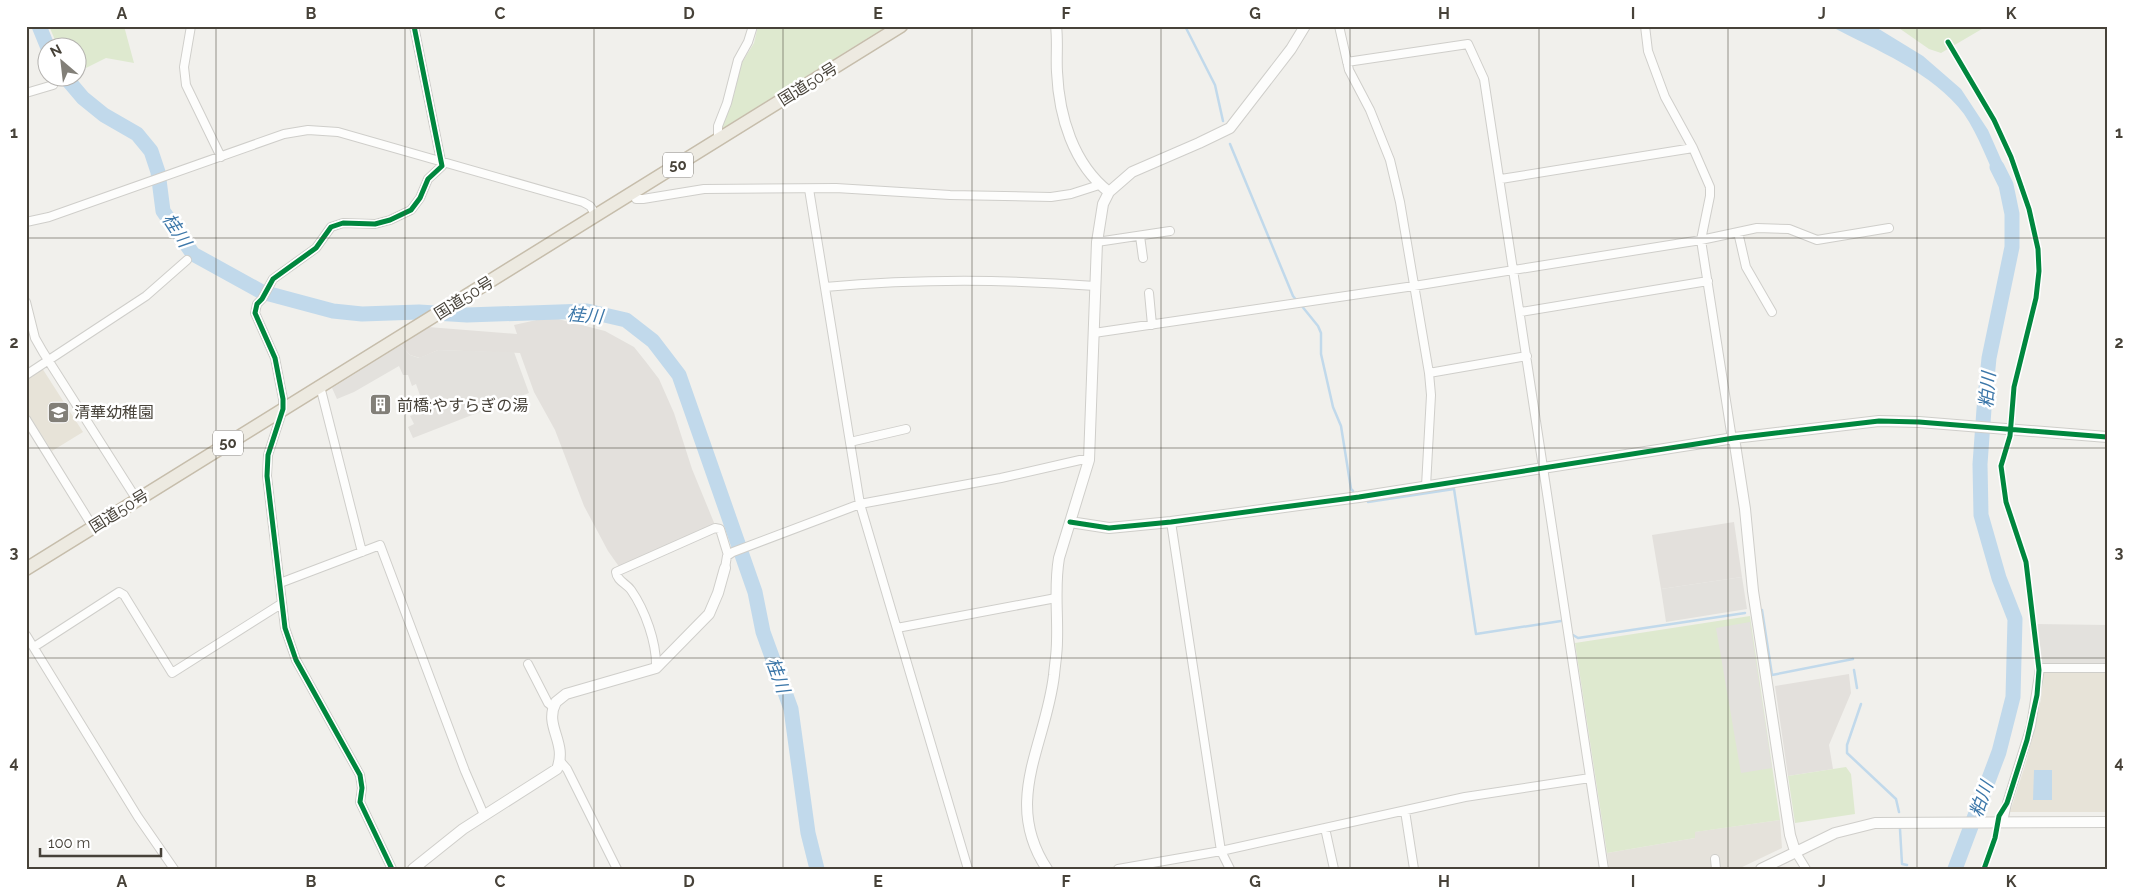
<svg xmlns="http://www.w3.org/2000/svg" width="2133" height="895" font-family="Raleway,'Noto Sans JP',sans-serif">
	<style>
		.residential { fill: #e5e2db }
		.industrial { fill: #e3e0dc }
		.education { fill: #e7e3d8 }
		.green { fill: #dee9cf }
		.parking { fill: #e3e1dd }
		.water { fill: #c1d9eb }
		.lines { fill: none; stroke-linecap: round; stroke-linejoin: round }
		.stream { stroke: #c1d9eb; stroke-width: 2.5 }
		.river { stroke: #c1d9eb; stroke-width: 15 }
		.minor-casing { stroke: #cfceca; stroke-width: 10 }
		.tertiary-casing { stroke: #cfceca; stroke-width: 12 }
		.trunk-casing { stroke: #c6bdab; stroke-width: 15 }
		.minor { stroke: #fdfdfc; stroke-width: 8 }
		.tertiary { stroke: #fdfdfc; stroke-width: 10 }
		.trunk { stroke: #edeae1; stroke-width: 12 }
		.cycleway-casing { stroke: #fff; stroke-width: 8 }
		.cycleway { stroke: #00873e; stroke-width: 5 }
		.grid { fill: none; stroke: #474239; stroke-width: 1; stroke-opacity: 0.55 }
		.labels { text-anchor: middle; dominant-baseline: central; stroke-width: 5; stroke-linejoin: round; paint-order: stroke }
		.shield { fill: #fff; stroke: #7e7b74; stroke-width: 1 }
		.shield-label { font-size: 15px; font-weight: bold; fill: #474239 }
		.street-label { font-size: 16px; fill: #474239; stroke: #fff }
		.poi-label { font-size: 16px; fill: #474239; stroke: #fff; text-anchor: start }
		.water-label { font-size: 18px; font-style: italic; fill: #3c77a9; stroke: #fff }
		.neatline { fill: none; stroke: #474239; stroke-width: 2 }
		.grid-label { font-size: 16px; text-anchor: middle; font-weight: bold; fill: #474239 }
	</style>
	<rect width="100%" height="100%" fill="#f1f0ec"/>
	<path class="residential" d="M1780,820L1782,848L1738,869H1609L1607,853L1695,838L1694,832Z"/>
	<path class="industrial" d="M541,319H558L605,331L634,347L646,362L659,379L674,413L692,469L715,525L620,568L608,551L584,506L555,430L534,392L520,353L438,350L420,358L410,355L401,345L428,327L517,334L514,325Z
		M1734,522L1742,577L1661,589L1652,535Z
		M1849,674L1851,693L1829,745L1833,769L1788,776L1775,686Z"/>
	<path class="education" d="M42,368L83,432L52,451L26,410V377Z
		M2047,670H2107V812H2010L2027,759L2041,699L2043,674Z"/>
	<path class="green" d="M49,26H124L134,63L106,58L86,68L78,64V48L58,47Z
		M758,26H887L723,128L722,126L734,95L741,64L754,43Z
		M1896,26H1987L1941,53L1929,49Z
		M1750,616L1780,820L1695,832V838L1607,853L1575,643Z
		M1846,767L1851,774L1855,814L1795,823L1788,776Z"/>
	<path class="parking" d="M401,345L410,355L419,358L438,350L514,352L529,393L413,438L408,427L414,424L410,416L425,410L416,384L412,386L408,375H403L399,366L354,392L337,399L332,388Z
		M1742,577L1747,609L1666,622L1661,589Z
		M1750,622L1772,768L1741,773L1716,628Z
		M2036,624L2107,625V665H2040Z"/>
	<path class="water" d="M1830,26H1874L1923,56L1961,89L1988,130L2011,182L2000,187C1989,165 1978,134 1964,114C1934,73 1874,49 1830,26Z
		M2034,770H2052V800H2033Z"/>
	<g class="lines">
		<path class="stream" d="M1185,26L1215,85L1223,121
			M1230,144L1293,296L1297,301
			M1301,305L1318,326L1321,333V354L1333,407L1341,426L1351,489L1353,491
			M1368,502L1454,489L1476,634L1561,621
			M1762,610L1772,675L1853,659
			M1573,635L1578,638L1745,613
			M1854,670L1857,688
			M1861,704L1847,745V753L1896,799L1899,812
			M1900,829L1902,864L1907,865"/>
		<path class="river" d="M39,26L48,48
			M66,78L83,98L104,115L137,134L151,151L158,172L163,211L193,254L262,292L333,311L362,314L419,312L467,315L587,311L626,320L653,341L679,375L755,592L763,632L791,709L808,833L817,869
			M1955,869L1999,752L2013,697L2015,619L1999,578L1981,515L1980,464L1984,409L1989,358L2012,247V214L2006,185L1997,167"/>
		<defs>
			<path id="minor" d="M191,26L184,67L186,85L221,157
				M1339,26L1349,70L1370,110L1390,160L1400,202L1429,373L1431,395L1426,486
				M1645,26L1648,51L1665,97L1693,148L1710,187V196L1701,240L1732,439
				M1347,62L1468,44L1484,79L1604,869
				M26,93L53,85
				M718,140V126L727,103L738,60L748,42L753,26
				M1501,179L1693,148
				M809,189L860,504L968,869
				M632,193L636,199H643L704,189L836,188L950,195L1051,197L1071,194L1099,185
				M26,222L49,217L284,134L308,130L338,132L583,202L590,206L596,215
				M1738,232L1746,267L1772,312
				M1140,236L1143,258
				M1097,242L1170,231
				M825,287C914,279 1005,279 1095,286
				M1149,293L1152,325
				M26,302L35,338L43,352L137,500
				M1521,312L1708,281
				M1094,333L1414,286L1701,240L1757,228L1789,229L1817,240L1889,228
				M1429,373L1527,356
				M26,375L146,296L187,260
				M320,386L362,552
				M26,419L93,527
				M850,442L906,429
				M1171,522L1221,851L1230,869
				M725,568L727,556L733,552L860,504L1001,478L1080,460H1089
				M280,583L380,545L465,771L484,815
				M897,628L1056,598
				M26,635L138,817L174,869
				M34,647L119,592L124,595L172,673L281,604
				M528,664L548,703L553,707
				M656,668C657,643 645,610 631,590C626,583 617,581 616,572L715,528L720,529L728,555
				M560,761L567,769L617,869
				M1405,811L1414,869
				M2003,822L2007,803L2031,726L2040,668H2107
				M1325,828L1334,869
				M1795,851L1806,869
				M1715,859L1716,869
				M392,869L360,802L362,788L360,775L296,660L285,628L267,476L268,455L283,409V399L275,358L255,313L257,304L262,299L273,279L316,248L331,227L343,223L375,224L390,220L411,210L420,198L428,179L442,166L414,26
				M1118,869L1221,851L1465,797L1590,778"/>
			<path id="tertiary" d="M1056,26C1058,42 1056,57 1057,72C1059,116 1073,164 1109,192
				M1734,438L1745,509L1753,591L1790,835L1795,851
				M1070,522L1109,528L1171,522L1359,497L1734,438L1879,421L1919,422L2107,437
				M413,869L463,829L557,769C568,742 543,726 556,702L566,694L656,668L709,614L718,593L725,568
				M1047,869C1002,801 1046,745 1054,675C1055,664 1057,653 1057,641C1058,613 1054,586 1059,558L1089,460L1097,242L1103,204L1109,192L1132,172L1199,143L1230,128L1291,49L1305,26
				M1761,869L1835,833L1875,823L2107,822"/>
			<path id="trunk" d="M26,569L901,26"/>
		</defs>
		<use href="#minor" class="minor-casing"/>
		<use href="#tertiary" class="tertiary-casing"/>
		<use href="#trunk" class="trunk-casing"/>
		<use href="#minor" class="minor"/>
		<use href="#tertiary" class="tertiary"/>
		<use href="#trunk" class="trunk"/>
		<defs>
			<path id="cycleway" d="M1948,42L1994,120L2011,157L2029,209L2038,249L2039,271L2036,298L2014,387L2010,436L2001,466L2006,502L2026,562L2039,670L2037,695L2027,740L2007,803L1999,816L1995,838L1984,869
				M1070,522L1109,528L1171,522L1359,497L1734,438L1879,421L1919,422L2107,437
				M392,869L360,802L362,788L360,775L296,660L285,628L267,476L268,455L283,409V399L275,358L255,313L257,304L262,299L273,279L316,248L331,227L343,223L375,224L390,220L411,210L420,198L428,179L442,166L414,26"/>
		</defs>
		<use href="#cycleway" class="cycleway-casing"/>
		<use href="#cycleway" class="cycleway"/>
	</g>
	<path class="grid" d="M216,26V869M405,26V869M594,26V869M783,26V869M972,26V869M1161,26V869M1350,26V869M1539,26V869M1728,26V869M1917,26V869M26,238H2107M26,448H2107M26,658H2107"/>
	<defs>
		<symbol id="building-square" viewBox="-11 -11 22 22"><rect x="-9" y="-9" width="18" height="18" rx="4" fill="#827f78" stroke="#fff"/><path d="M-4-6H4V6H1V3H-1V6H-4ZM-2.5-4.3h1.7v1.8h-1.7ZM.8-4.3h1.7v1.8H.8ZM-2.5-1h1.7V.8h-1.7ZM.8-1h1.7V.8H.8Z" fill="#fff"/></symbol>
		<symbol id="school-square" viewBox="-11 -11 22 22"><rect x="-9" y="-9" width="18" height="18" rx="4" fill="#827f78" stroke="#fff"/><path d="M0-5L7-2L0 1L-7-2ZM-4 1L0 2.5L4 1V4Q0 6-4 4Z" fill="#fff"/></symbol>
	</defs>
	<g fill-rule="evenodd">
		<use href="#building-square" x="368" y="392" width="25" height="25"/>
		<use href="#school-square" x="46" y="400" width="25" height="25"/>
	</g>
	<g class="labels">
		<g class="shield">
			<rect x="663" y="152.5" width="30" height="25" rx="4"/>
			<rect x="213" y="430.5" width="30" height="25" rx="4"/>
		</g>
		<g class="shield-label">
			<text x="678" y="165">50</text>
			<text x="228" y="443">50</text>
		</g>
		<g class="street-label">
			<text transform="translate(808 84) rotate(-32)">国道50号</text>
			<text transform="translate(464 298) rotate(-32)">国道50号</text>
			<text transform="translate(119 511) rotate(-32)">国道50号</text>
		</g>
		<g class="poi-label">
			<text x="397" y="405">前橋;やすらぎの湯</text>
			<text x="74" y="412">清華幼稚園</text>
		</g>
		<g class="water-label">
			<text transform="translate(177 230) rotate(57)">桂川</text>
			<text transform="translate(585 315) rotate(5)">桂川</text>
			<text transform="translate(1987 390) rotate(-85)">粕川</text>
			<text transform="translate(778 675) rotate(70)">桂川</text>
			<text transform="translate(1981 799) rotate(-70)">粕川</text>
		</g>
	</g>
	<rect width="2133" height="895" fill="none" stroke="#ffffff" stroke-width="55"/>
	<g transform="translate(62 62) rotate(332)"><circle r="24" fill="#ffffff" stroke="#b5b3b0"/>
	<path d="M0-4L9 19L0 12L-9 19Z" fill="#827f78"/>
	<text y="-8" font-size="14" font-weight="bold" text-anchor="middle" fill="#474239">N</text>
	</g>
	<path d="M40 848v8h121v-8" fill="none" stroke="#474239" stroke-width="2.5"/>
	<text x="48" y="848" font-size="15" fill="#474239" stroke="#ffffff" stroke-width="4" paint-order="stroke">100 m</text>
	<rect x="28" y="28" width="2078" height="840" class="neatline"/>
	<g class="grid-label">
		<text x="122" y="19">A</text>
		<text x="311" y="19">B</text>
		<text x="500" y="19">C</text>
		<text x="689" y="19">D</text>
		<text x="878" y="19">E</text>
		<text x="1066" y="19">F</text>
		<text x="1255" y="19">G</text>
		<text x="1444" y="19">H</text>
		<text x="1633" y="19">I</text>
		<text x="1822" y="19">J</text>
		<text x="2011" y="19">K</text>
		<text x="14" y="138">1</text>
		<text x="2119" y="138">1</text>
		<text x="14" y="348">2</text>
		<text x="2119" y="348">2</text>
		<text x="14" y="558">3</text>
		<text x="2119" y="558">3</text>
		<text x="14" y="768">4</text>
		<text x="2119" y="768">4</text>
		<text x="122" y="887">A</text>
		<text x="311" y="887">B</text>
		<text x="500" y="887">C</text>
		<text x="689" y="887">D</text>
		<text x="878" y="887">E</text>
		<text x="1066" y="887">F</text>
		<text x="1255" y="887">G</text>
		<text x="1444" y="887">H</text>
		<text x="1633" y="887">I</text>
		<text x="1822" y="887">J</text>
		<text x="2011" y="887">K</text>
	</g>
</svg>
